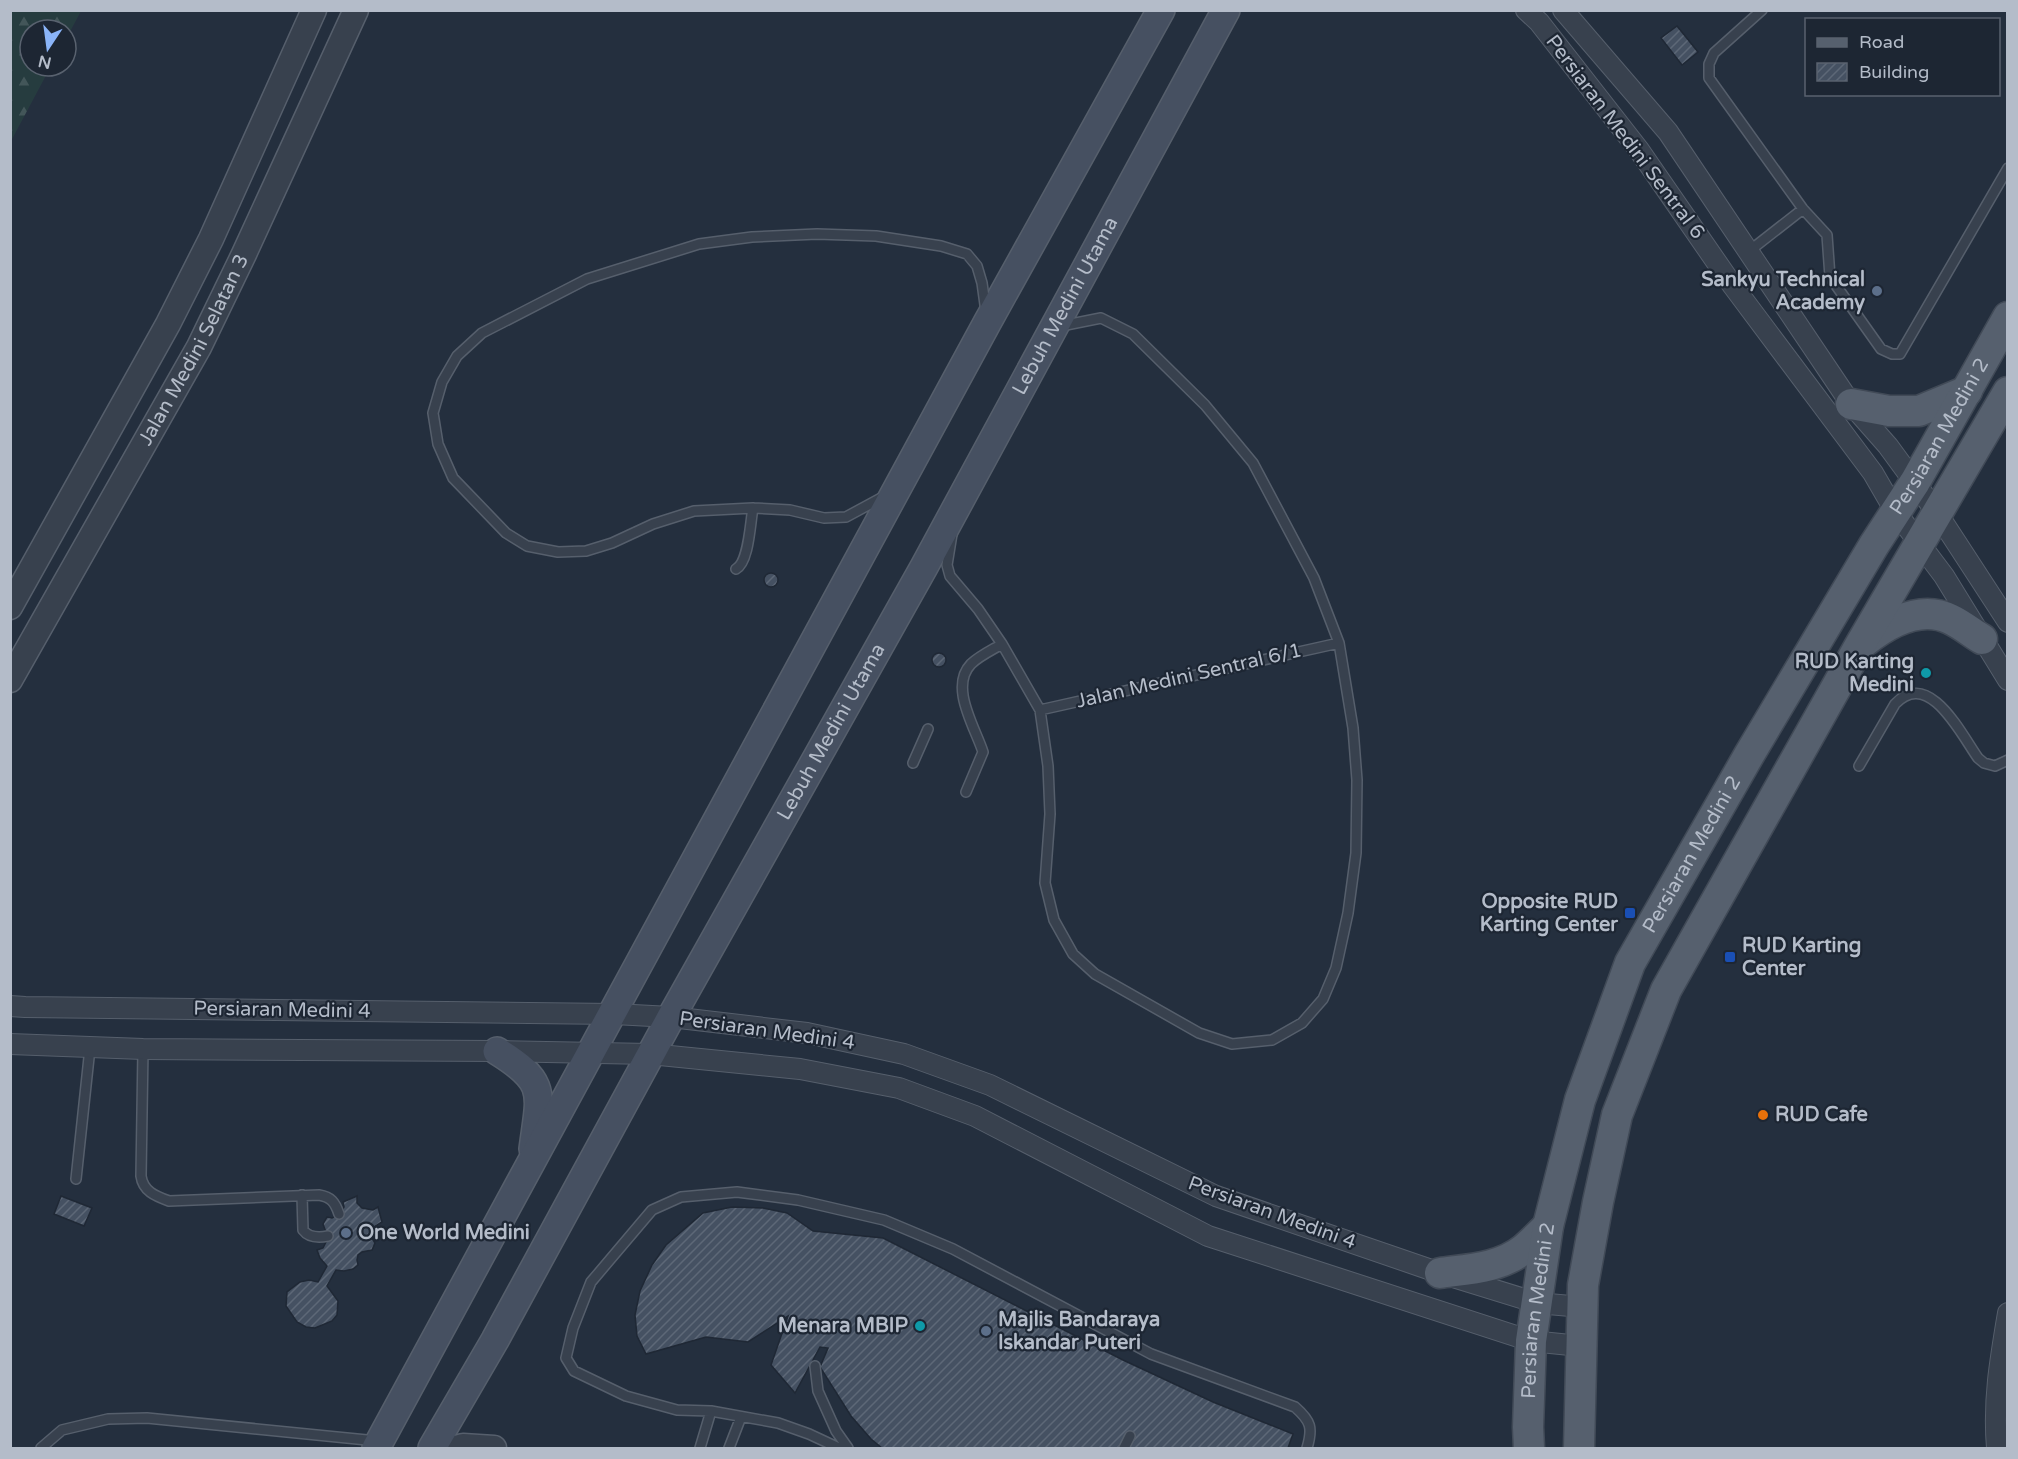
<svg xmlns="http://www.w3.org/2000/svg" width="2018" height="1459" font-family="'Varela Round',sans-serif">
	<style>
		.forest { fill: url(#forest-firs) }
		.building { fill: url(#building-hatch); stroke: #1f2835; stroke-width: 1.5 }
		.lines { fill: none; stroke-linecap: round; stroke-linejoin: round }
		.service-casing { stroke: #565f6c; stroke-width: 12 }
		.minor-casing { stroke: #565f6c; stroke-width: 22 }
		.tertiary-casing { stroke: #565f6c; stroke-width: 27 }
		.secondary-casing { stroke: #565f6c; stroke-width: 30 }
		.primary-casing { stroke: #414a57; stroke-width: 33 }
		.service { stroke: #38414e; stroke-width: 9 }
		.minor { stroke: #38414e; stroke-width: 20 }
		.tertiary { stroke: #38414e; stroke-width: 24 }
		.secondary { stroke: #465061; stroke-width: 27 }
		.primary { stroke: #56606e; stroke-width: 30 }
		.service-dot { fill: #5c6f8a; stroke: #1d2633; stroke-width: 2 }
		.culture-dot { fill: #0f9aa8; stroke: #1d2633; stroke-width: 2 }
		.transit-dot { fill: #1a4fb4; stroke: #1d2633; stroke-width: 2 }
		.food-dot { fill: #e8710a; stroke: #1d2633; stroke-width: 2 }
		.labels { text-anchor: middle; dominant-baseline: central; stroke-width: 4.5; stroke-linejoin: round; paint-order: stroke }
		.street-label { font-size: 20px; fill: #b4bcc9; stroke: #1d2633 }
		.poi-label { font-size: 20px; font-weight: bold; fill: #b4bcc9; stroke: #1d2633; text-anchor: end }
	</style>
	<defs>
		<pattern id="forest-firs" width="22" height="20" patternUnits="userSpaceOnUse" patternTransform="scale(1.5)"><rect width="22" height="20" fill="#263c3f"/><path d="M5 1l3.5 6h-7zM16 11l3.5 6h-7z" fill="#435659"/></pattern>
		<pattern id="building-hatch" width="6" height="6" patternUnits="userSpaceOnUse" patternTransform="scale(1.5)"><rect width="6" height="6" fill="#455162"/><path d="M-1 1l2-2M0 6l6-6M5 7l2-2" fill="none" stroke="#5d6877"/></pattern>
	</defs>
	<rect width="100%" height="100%" fill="#242f3e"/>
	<path class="forest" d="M11,10L81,11L66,39V30H30V66H51L11,141Z"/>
	<path class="building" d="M1677,26L1698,52L1682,65L1661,38Z
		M764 580a7 7 0 1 1 14 0a7 7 0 1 1-14 0Z
		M932 660a7 7 0 1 1 14 0a7 7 0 1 1-14 0Z
		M61,1196L92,1208L84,1226L54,1214Z
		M357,1196V1203L362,1208L373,1210L378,1207L382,1222L374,1227L372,1231V1238L375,1243L372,1250L362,1252L358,1255L357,1260L358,1265L353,1269L344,1271L336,1270L327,1286L338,1301L337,1315L332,1321L315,1328L306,1327L297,1322L286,1306L287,1292L300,1282L309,1280L318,1282L327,1266L320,1258L317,1250L323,1248L328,1238L323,1224L327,1217L332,1218L341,1213L344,1207L343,1202Z
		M732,1207L763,1208L787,1213L813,1231L883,1238L1123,1360L1213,1402L1293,1434L1288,1448H882L871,1439L851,1416L820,1367L828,1348L820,1347L795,1393L771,1365L788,1316L748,1342L706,1337L646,1354L637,1336L635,1315L640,1291L652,1265L666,1245L703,1213Z"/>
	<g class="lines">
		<defs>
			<path id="service" d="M1762,10L1714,53L1709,64V78L1803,209L1827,235L1830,277L1881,349L1892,354H1900L2008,168
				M1748,252L1803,209
				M883,497L846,517L824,518L790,510L753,508L694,511L653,524L612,543L586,551L558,552L527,546L506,533L453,478L438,444L433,413L442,382L457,356L482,333L587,279L699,244L752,237L817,234L876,236L941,246L967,254L977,266L982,283L986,312
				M952,534L947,565L950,576L978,609L1002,644L1040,710L1048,766L1050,814L1045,883L1054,920L1073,954L1095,974L1199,1033L1232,1044L1272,1040L1302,1023L1323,999L1336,968L1348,913L1356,853L1357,780L1353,728L1339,643L1314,578L1253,463L1205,405L1133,334L1101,318L1061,326
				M736,569C749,562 750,524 753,508
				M1040,710L1339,643
				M913,763L928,729
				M1859,766L1895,704C1929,668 1961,734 1978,758L1984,763L1995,766L2008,760
				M966,792L983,752C975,727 949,687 971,664C979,656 992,650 1002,644
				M143,1049L141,1176C143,1191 155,1196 169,1201L319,1195C331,1197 335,1202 339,1214
				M76,1179L90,1048
				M302,1195L303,1230C309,1238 318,1238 328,1236
				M815,1366L818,1391L836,1431L848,1448
				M41,1448L62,1430L108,1419L147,1418L377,1441
				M700,1448L711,1411
				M729,1448L741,1417
				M839,1448L809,1434L778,1423L711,1411L677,1410L626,1396L574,1371L566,1358L573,1328L591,1282L652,1210L681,1197L737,1192L798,1200L884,1220L953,1249L1151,1354L1295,1407C1311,1421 1313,1428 1307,1448
				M1124,1448L1130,1436"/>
			<path id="minor" d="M1526,10L1539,22L1639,150L1733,286L1873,473L1895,511L1944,576L2008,680
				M1563,10L1668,132L1851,404L1888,446L1937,513L2008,622
				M10,1006L25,1007L614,1014L671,1017L807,1033L904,1054L990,1085L1216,1196L1440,1273L1537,1303L1582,1307
				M10,1044L143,1049L497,1051L650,1054L800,1069L899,1088L975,1116L1208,1236L1531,1341L1580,1346
				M1997,1448C1993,1401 2000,1360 2008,1313"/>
			<g id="tertiary">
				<path d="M10,607L168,324L211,239L314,10"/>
				<path id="s1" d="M10,680L199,347L244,254L356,10"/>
				<path d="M456,1448L463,1446L494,1448"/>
			</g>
			<g id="secondary">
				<path d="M497,1051C549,1083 540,1094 533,1149"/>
				<path d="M376,1448L987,323L1161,10"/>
				<path id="s2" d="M432,1448L495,1340L671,1017L924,567L1226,10"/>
			</g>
			<g id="primary">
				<path d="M1851,404L1889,411H1919L1967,391"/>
				<path d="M1864,642C1888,623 1920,605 1950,619C1961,624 1972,633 1982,639"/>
				<path d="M1440,1273C1470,1269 1500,1268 1524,1249C1532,1242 1540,1234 1548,1226"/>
				<path id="s3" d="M1529,1448L1528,1427L1531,1341L1548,1226L1580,1100L1630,963L1749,755L1874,545L1915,482L2008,317"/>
				<path d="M1579,1448L1583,1285L1598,1202L1617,1115L1666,990L1860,645L2008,392"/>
			</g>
		</defs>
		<use href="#service" class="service-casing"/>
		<use href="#minor" class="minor-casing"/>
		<use href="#tertiary" class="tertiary-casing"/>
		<use href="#secondary" class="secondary-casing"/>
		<use href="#primary" class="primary-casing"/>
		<use href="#service" class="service"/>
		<use href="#minor" class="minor"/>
		<use href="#tertiary" class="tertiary"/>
		<use href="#secondary" class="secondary"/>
		<use href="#primary" class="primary"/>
	</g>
	<g class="service-dot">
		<circle cx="1877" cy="291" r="6"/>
		<circle cx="346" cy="1233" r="6"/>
		<circle cx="986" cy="1331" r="6"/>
	</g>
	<g class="culture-dot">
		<circle cx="1926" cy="673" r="6"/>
		<circle cx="920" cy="1326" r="6"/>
	</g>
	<g class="transit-dot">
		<rect x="1624" y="907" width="12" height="12" rx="3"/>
		<rect x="1724" y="951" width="12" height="12" rx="3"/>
	</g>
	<circle class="food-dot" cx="1763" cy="1115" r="6"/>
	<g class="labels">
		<g class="street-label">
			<text transform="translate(1625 137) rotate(53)">Persiaran Medini Sentral 6</text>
			<text stroke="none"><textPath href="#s2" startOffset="1306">Lebuh Medini Utama</textPath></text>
			<text stroke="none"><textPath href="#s1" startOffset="378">Jalan Medini Selatan 3</textPath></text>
			<text stroke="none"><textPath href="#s3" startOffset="1110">Persiaran Medini 2</textPath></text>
			<text transform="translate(1189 676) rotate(-13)">Jalan Medini Sentral 6/1</text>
			<text stroke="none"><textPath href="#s2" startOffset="820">Lebuh Medini Utama</textPath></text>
			<text stroke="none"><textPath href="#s3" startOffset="624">Persiaran Medini 2</textPath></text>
			<text transform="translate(282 1010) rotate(1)">Persiaran Medini 4</text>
			<text transform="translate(767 1031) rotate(8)">Persiaran Medini 4</text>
			<text transform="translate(1272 1213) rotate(20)">Persiaran Medini 4</text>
			<text stroke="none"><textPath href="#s3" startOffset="138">Persiaran Medini 2</textPath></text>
		</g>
		<g class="poi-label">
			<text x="1865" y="280">Sankyu Technical<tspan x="1865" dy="23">Academy</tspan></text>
			<text x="1914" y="662">RUD Karting<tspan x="1914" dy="23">Medini</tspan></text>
			<text x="1618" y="902">Opposite RUD<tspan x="1618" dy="23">Karting Center</tspan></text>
			<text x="1742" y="946" text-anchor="start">RUD Karting<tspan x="1742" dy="23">Center</tspan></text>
			<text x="1775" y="1115" text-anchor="start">RUD Cafe</text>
			<text x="358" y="1233" text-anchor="start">One World Medini</text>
			<text x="998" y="1320" text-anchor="start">Majlis Bandaraya<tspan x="998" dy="23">Iskandar Puteri</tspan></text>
			<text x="908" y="1326">Menara MBIP</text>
		</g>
	</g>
	<rect width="2018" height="1459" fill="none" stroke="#b4bcc9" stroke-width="24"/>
	<rect x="1805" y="18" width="195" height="78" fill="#1d2633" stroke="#59626f" stroke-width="1.5"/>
	<rect x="1817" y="38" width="30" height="9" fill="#56606e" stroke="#59626f" stroke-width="1.5"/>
	<text x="1859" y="48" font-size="18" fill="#b4bcc9">Road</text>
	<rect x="1817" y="63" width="30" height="18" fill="url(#building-hatch)" stroke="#59626f" stroke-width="1.5"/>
	<text x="1859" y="78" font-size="18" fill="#b4bcc9">Building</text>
	<g transform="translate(48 48) rotate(193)"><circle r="28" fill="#1d2633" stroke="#59626f" stroke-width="1.5"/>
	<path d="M0-4.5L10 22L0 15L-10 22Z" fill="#8ab4f8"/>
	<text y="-9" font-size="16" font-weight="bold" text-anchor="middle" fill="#b4bcc9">N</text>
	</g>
</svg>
